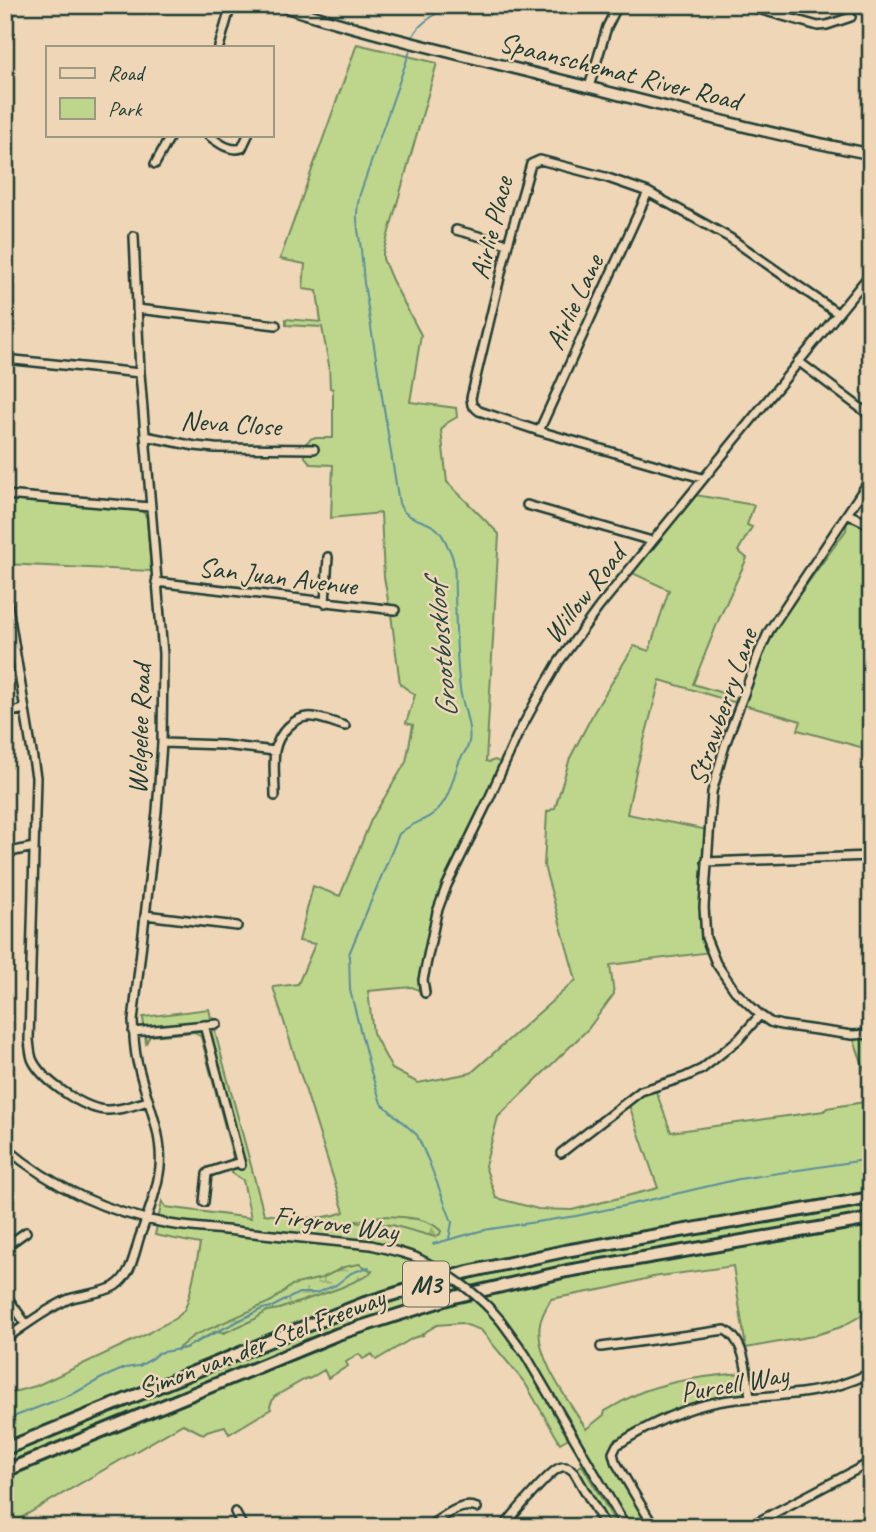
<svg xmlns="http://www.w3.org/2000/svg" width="876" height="1532" font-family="Caveat,sans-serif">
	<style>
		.green { fill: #bed68c; stroke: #6e8a60; stroke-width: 2 }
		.forest { fill: url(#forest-firs); stroke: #6e8a60; stroke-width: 2 }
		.wetland { fill: url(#wetland-marsh); stroke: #6e8a60; stroke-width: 2 }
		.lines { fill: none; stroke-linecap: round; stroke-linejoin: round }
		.stream { stroke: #5a8d9c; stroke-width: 2 }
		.minor-casing { stroke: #1f3d34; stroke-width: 12 }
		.major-casing { stroke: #1f3d34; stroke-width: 14 }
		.highway-casing { stroke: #1f3d34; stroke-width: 16 }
		.minor { stroke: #efd6b6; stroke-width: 7 }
		.major { stroke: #efd6b6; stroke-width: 9 }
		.highway { stroke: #efd6b6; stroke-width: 10 }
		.minor-bridge-casing { stroke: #1f3d34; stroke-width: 12; stroke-linecap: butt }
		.minor-bridge { stroke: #efd6b6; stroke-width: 7 }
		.labels { text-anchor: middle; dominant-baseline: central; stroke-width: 5; stroke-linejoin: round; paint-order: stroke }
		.shield { fill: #efd6b6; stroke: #5d6b5b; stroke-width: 2 }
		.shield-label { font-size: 26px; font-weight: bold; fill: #1f3d34 }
		.street-label { font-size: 28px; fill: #1f3d34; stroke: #efd6b6 }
		.water-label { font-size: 30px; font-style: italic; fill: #294a45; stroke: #efd6b6 }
	</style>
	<defs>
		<pattern id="forest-firs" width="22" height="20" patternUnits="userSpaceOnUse" patternTransform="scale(1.75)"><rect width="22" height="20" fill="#bed68c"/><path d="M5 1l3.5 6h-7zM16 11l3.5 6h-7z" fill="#9aaf73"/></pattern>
		<pattern id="wetland-marsh" width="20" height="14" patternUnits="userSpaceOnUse" patternTransform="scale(1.75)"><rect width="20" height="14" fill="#bed68c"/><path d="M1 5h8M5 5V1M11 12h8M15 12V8" fill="none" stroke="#9aaf73"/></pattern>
	</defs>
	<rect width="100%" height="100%" fill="#efd6b6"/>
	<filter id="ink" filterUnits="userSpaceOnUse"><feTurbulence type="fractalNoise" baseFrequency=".0143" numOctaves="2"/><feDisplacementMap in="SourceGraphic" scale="14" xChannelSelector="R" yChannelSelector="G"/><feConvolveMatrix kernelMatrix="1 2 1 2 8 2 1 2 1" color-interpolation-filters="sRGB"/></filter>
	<g filter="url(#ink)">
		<path class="green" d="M357,44L437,63L383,253V259L392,280L421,335L410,402L456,408L457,417L447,423L441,430L447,482L499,534L486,761L489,762L495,760L504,764L447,885L423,980L425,993L412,987L368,991L373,1033L392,1069L418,1083L471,1073L576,980L544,866L547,812L555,808L570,758L594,712L634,646L649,651L669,590L628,571L690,494L754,505L747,525L752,527L738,551L747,558L719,619L693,684L742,699L740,704L660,680L636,771L627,814L708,830L704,907L711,952L610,965L614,994L588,1029L498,1117L485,1166L496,1198L538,1209L572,1210L658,1188L628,1102L654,1086L671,1132L824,1111L827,1108L871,1101V1310L841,1327L813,1336L746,1348L733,1266L653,1277L610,1288L551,1299C547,1306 541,1316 540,1324C534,1357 569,1401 586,1429L604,1415L605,1411C618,1404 631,1396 644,1391C677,1379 712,1375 747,1373L750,1397L717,1402L650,1425L613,1453L654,1527H626L572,1436L560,1443L525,1383L481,1330L461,1323L437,1325L422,1334L423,1335L413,1338L376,1360L372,1354L363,1359L359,1354L346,1362L348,1366L328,1378L324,1370L309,1379L307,1378L274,1397L270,1406L271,1409L229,1434L225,1426L207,1431L203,1434L183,1424L5,1527V1394L36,1386L147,1334C158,1325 176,1322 184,1310C189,1303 198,1255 200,1244L155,1235L162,1201L166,1207L251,1218L243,1180L232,1173L229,1163L233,1157L201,1037L195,1032L150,1036L146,1043L143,1017L209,1009L211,1018L216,1019L218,1029L215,1032L264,1214C291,1217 318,1222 344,1212L273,987L298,984L315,944L299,941L313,886L340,896L371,820L406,762L413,725L406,723L415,695L400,684L391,614L333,607L334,601L389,606L384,577L381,513L331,518L333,465L311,464L305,457V444L312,438H333V389L330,388L329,365L322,327L286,325V319L321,322L317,291L303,289L305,264L280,259Z
			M5,497L138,509L144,513L147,518L151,571L5,564Z
			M847,522H853L871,528V750L798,730L801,721L744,705L768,641L778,624L846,530Z
			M852,1035H863L871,1053V1087Z
			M582,1465L618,1527H609L576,1469Z"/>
		<path class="forest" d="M381,1216C400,1217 427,1216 441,1231L440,1234L435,1237L392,1225L351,1222Z"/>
		<path class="wetland" d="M359,1264L372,1271L367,1276L340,1288L279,1309L267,1311L255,1319L224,1333L215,1332L185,1348L176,1350L193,1336L272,1301L292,1285L322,1278L344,1267Z"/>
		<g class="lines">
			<path class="stream" d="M412,39C416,24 437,14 449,5
				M411,48L360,194C354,216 358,228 361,249C362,261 363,272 364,283L399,503C405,521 424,518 437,529C441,533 446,542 448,547C457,562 454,577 455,594C456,625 456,658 460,689C462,705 472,727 469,742C468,749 463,754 460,760C454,773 452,788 445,800C431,823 415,819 399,834L349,954L350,990L370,1069L381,1103L417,1135L429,1162L452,1222L449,1239
				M433,1244L484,1230L576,1216L628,1205L739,1179L871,1159
				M5,1420L73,1394L102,1378L125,1368L139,1366L150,1360L158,1353L185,1348L262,1309L272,1307L299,1293H316L336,1285L351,1273L369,1267"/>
			<defs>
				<path id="minor" d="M744,5L818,26L827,25L851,17
					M219,47L231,5
					M589,87L607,27L618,5
					M208,135C218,142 229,152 242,148L248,135
					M155,164L171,135
					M456,230L508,244
					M137,309L276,325
					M5,359L140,373
					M798,361L871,416
					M539,431L648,192
					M145,436L195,446L215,448L314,449
					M702,478L539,431L479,411L472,405L471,398L508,244L531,164L540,160L605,177L648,192L730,238L837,313
					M871,478L769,631L759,653L725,745L712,792L704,907L706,938L716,963L735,991L760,1015L770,1022L781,1025L852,1035L871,1034
					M5,495L150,507
					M527,505L652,541
					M848,514L871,525
					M156,582L395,610
					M5,588L36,777L29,1040C30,1047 30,1055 33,1061C43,1081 83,1108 105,1110C119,1111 134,1105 148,1101
					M325,603L328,557
					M5,713L25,709
					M162,743L223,745L275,751
					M275,796C275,782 273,764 275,751C278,734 294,715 313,717C323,718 335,723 345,726
					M5,853L34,847
					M706,862L871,856
					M145,915L237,926
					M425,993L423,980L437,912L447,885L488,801L517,736L536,701L558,663L599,607L871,273
					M204,1025L241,1165
					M133,1032L217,1024
					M5,1147C52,1187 108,1213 169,1224C193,1228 218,1229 243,1232C286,1236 329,1241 371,1245L399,1252L415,1257
					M561,1153L641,1091L685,1077L702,1069L739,1039L760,1015
					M204,1202L207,1174L209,1172L240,1162
					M5,1247L26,1232
					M5,1294L26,1324
					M501,1321L525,1354L626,1527
					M5,1339C26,1325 46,1309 69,1299C83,1294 102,1294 115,1286C131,1275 134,1256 139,1239C147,1216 157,1192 160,1167C163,1133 147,1101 139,1069C134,1053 134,1037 133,1021L157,811L162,743L163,654L140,373L134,236
					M601,1347L725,1330C746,1341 747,1376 750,1397
					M235,1512L243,1527
					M428,1527C442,1518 460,1501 477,1508
					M504,1527C512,1516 549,1472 559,1468C566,1465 570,1468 574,1472L606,1527
					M654,1527L615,1461L613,1453L617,1445C648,1425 680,1409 717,1402C749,1396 782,1397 814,1391C834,1388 853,1381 871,1373
					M748,1527L871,1462"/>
				<path id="major" d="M279,5C371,35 467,56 561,80C664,106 767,134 871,154"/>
				<path id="highway" d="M5,1449L304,1327L365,1303L430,1283L468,1272L565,1251L871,1198
					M5,1471L338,1334L454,1297L567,1271L871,1219"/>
			</defs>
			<use href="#minor" class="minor-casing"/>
			<use href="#major" class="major-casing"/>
			<use href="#highway" class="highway-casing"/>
			<use href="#minor" class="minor"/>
			<use href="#major" class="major"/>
			<use href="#highway" class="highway"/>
			<defs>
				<path id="minor-bridge" d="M415,1257C449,1273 477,1292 501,1321"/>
			</defs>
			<use href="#minor-bridge" class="minor-bridge-casing"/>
			<use href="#minor-bridge" class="minor-bridge"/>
		</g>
	</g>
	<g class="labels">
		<rect class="shield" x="403" y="1261.5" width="46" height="45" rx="5"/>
		<g class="shield-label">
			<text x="426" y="1284">M3</text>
		</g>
		<g class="street-label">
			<text transform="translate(620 71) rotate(14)">Spaanschemat River Road</text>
			<text transform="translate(491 228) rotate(-76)">Airlie Place</text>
			<text transform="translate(574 302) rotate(-65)">Airlie Lane</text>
			<text transform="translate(231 423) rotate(4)">Neva Close</text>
			<text transform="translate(278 576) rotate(7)">San Juan Avenue</text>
			<text transform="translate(584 594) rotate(-52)">Willow Road</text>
			<text transform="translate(722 707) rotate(-71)">Strawberry Lane</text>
			<text transform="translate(139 729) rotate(-88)">Welgelee Road</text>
			<text transform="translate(336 1223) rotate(8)">Firgrove Way</text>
			<text transform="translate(261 1343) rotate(-21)">Simon van der Stel Freeway</text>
			<text transform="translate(734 1383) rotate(-10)">Purcell Way</text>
		</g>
		<g class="water-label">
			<text transform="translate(441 650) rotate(-95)">Grootboskloof</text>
		</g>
	</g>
	<rect width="876" height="1532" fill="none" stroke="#efd6b6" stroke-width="28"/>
	<rect x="14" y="14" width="848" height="1504" fill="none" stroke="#1f3d34" stroke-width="2.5" filter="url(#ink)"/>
	<rect x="46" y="46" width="228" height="91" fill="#efd6b6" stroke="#9c9982" stroke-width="2"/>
	<rect x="60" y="68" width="35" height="10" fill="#efd6b6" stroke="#9c9982" stroke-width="2"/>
	<text x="108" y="80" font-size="21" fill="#1f3d34">Road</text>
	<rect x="60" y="98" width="35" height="21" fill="#bed68c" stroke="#9c9982" stroke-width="2"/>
	<text x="108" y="116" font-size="21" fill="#1f3d34">Park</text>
</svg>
